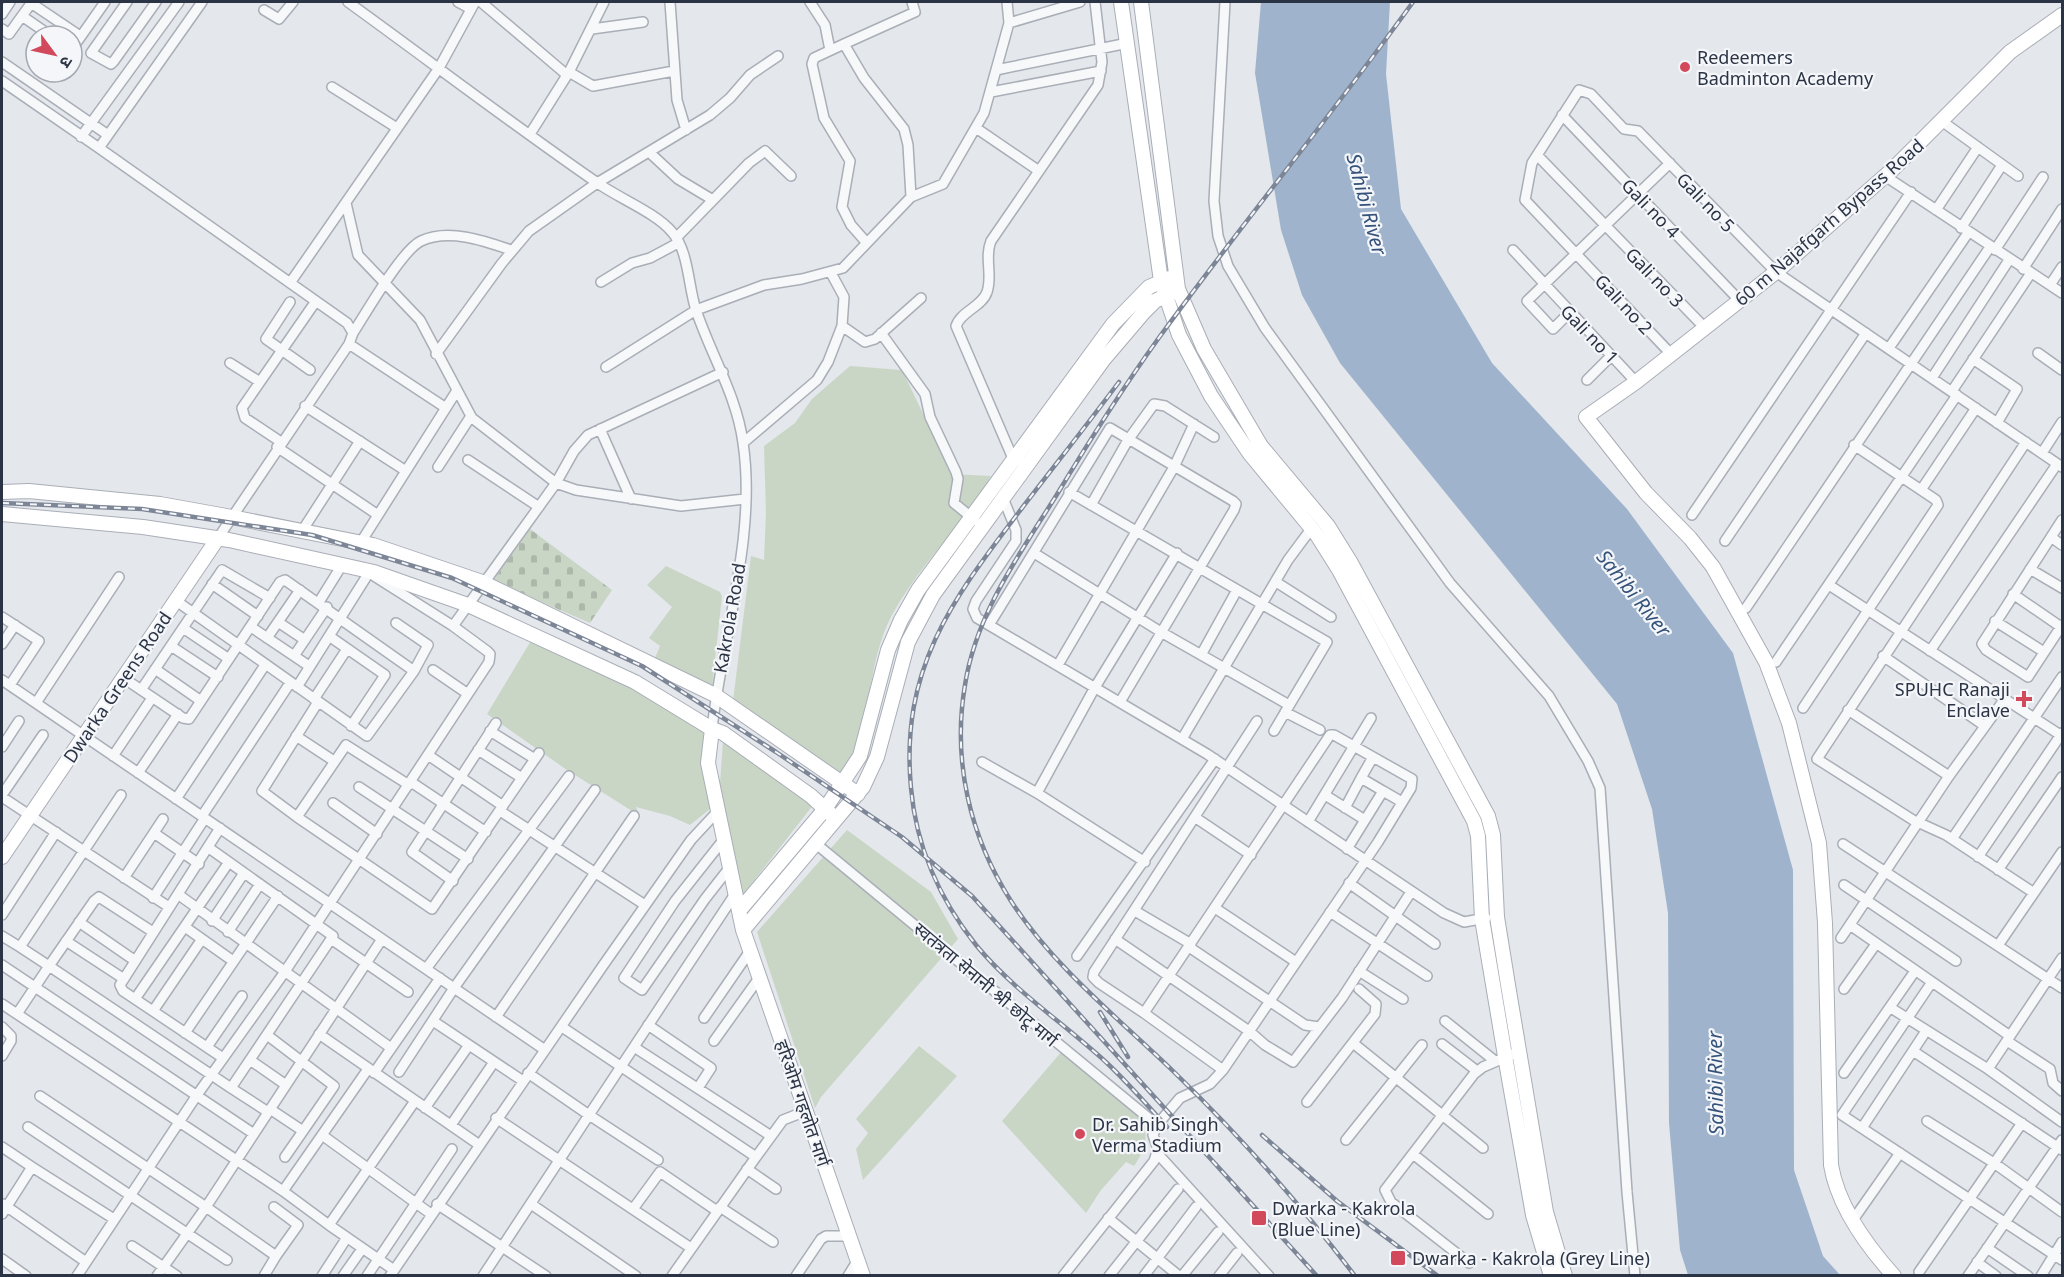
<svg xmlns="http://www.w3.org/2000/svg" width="2064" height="1277" font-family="'Noto Sans','Noto Sans Devanagari',sans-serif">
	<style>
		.green { fill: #c9d6c5 }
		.cemetery { fill: url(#cemetery-stones) }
		.water { fill: #9fb4cc }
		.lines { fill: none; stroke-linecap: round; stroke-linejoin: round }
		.street-casing { stroke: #a9aeb7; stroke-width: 12 }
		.secondary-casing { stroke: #a9aeb7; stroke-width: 16 }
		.street { stroke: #f7f8fa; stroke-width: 9 }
		.secondary { stroke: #fff; stroke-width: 14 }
		.rail-casing { stroke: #7d8696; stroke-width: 4.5 }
		.rail { stroke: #f4f6f9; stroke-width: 2; stroke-dasharray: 7; stroke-linecap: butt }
		.poi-dot { fill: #d1495b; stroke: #f4f6f9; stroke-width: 2 }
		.labels { text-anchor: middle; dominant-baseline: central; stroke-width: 4.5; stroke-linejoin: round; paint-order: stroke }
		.poi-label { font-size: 18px; fill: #2b3445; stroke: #f4f6f9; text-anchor: start }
		.street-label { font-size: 18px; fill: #2b3445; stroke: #f4f6f9 }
		.water-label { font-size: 20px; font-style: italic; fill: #34527a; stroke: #f4f6f9 }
	</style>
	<defs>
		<pattern id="cemetery-stones" width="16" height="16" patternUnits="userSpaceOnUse" patternTransform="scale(1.5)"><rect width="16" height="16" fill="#c9d6c5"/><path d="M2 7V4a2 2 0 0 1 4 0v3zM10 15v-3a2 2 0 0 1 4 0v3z" fill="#adb8ab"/></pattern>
	</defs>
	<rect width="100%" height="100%" fill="#e4e7ec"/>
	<path class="green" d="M850,366L902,370L952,474L991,476C963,525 919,565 892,615C865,665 874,728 840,775L733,701L751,556L764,560L766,513L764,446L795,423L812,399Z
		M666,566L720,592L722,596L712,687L655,658L660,646L649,638L672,607L647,585Z
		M532,639L639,689L707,730L704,769L710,809L690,825L670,816L636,807L640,816L567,770L487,714Z
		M723,741L814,804L741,897L719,797Z
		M847,830L931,892L958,939L821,1097L815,1108L757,932Z
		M919,1046L957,1076L863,1180L856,1149L868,1133L856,1119Z
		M1063,1050L1141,1116C1150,1133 1145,1151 1134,1166L1126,1162L1101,1190L1086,1213L1002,1121Z"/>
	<path class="cemetery" d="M530,529L612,590L590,623L493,581Z"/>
	<path class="water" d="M1261,2H1390L1386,74L1401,209L1492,363L1627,509L1733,653L1793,870L1794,1170L1823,1256L1840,1275H1688L1680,1250L1669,1123L1668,913L1652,809L1617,704L1340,363L1302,295L1281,230L1255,73Z"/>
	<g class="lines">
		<defs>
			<path id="street" d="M127,2L91,53L111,64L114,61L156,2
				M348,2C431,62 512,124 596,182C618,198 655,212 672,232C689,251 688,286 696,310C711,355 737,396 743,443C757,536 722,637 712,729
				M458,2L471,9
				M481,2L567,75
				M670,2L677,100L686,130
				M810,2L825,25L830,50
				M1225,2L1214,201L1218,236L1228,266L1265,328L1450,583L1549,696L1588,761L1600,788L1627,1192L1635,1276
				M31,3L80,36
				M264,10L279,19L293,2
				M2,14L10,2
				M22,16L51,36
				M1009,23L1080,2
				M2,29L9,34L32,2
				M592,29L643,22
				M844,44L915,12L912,2
				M72,49L105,2
				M2,62L108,135
				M996,70L1128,43
				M569,72L593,86L674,71
				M2,81L99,148L202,2
				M332,87L397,128
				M991,92L1101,71
				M1562,115L1740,301
				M1943,122L2018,176
				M976,128L1039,171
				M530,134L569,72L604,2
				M81,137L179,2
				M99,148L347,323L353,333L349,344L216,541
				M649,152L678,179L713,200
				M1537,155L1705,328
				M1885,176L2062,293
				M346,203L358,255L420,320L472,418L556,483L576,490L681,506L745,499
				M1936,210L1978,147
				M1961,228L2002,165
				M676,238L749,163L765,151L791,176
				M866,242L851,225L842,207L850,161L824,118L812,64L814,58L844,44L864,78L904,129L908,145L911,197
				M1513,250L1636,382
				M1995,250L2043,177
				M2023,269L2062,209
				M831,273L844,297L842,326L865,342L875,339L921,298
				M601,282L632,263L650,258L678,243
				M290,283L439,68L475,2
				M2050,285L2062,267
				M290,302L266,339L310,370
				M1569,313L1553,329L1527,301L1670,163
				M353,333C366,313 402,250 421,241C449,228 485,241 511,250
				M881,333L925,394L930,417L956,472L958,479L954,503L976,521
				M349,344L446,408
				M1889,348L1968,233
				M2038,353L2062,370
				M436,354L502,263L529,231L597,183L710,115L730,98L750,75L778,56
				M1671,354L1525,200L1532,163L1579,90L1591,94L1624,129L1638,131L1776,272L2062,467
				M1973,359L2017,389L1997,423
				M230,363L260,382
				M606,367L696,310L764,285L802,279L843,268L911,197L943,184L984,113L1009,23L1007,2
				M1932,378L2009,260
				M1587,380L1611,356
				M1952,391L2031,273
				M305,406L406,471
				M600,429L631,499
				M281,442L245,418L242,408L316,301
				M2026,442L1817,759L1913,820L1946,835L2034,893
				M743,443L817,380L828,362L842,326
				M277,447L378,515
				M2042,453L2062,422
				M468,460L539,507
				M1026,466L1011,454L956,326C961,311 982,307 987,292C993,275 984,258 991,241L1098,85L1102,62L1095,2
				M438,467L471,416
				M1921,490L1976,408
				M1069,492L1327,642L1274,731
				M1003,498L1016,530V541L976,601L973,609L977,618L1207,754L1444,913L1464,922L1486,918
				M1091,505L1128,440L1154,404L1165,406L1214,437
				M1692,515L1911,192
				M2062,520L1982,644L1986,650L2028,677L2062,625
				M302,531L360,441
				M2051,537L2062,545
				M1725,541L1866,333
				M361,542L456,392
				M1034,553L1161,632L1289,705
				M2030,569L2062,588
				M374,576L453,626
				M1276,582L1331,617
				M212,584L258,616
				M1829,585L2062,736
				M2013,594L2061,627
				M175,600L367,736L414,671L428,645L396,623
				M319,602L342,565
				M1746,608L1990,247
				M2,617L39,641L10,685
				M1995,621L2044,652
				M278,622L305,640
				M989,625L1110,428L1233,501L1236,504L1234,510L1120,702
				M251,627L309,666
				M183,628L229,659
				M329,636L385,675L351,726
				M267,638L300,590
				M2,644L15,625
				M171,646L218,677
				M1930,651L2057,464
				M1201,655L1237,590
				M294,656L327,607
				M1883,656L1985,726
				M1776,662L1957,395
				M1058,665L1174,467L1194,424
				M155,669L201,701
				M433,670L468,694
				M122,677L183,718L189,719L280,582L285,580L414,671
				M2,680L545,1050
				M297,687L370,571
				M141,690L222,570L270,598
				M314,699L347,649
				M36,703L119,577
				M1803,708L1938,505L1936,500L1854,445
				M1848,710L1949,776
				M1285,712L1320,730
				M490,731L535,759
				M296,736L334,761
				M1182,739L1288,560L1311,529
				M2,747L19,721
				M478,750L522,778
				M428,755L503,806
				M113,756L152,698
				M982,762L1037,793L1145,862
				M138,773L178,714
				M1361,778L1373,757
				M411,782L486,832
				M409,785L346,745L297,817L432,909L539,753
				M359,787L468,859
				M1037,793L1094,689L1177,553
				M2,795L43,735
				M1325,795L1365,820L1383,791L1402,802
				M2,797L169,907
				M176,799L265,665
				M333,803L377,834
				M1345,808L1361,778L1383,791
				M500,811L645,905
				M202,816L290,683
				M297,817L262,791L318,702
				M1196,818L1251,855
				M1308,822L1371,718
				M220,828L120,985L123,991L223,1058
				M154,833L199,864
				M724,839L675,901L624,978L642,990L705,899L730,867
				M1952,839L2062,677
				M815,843L1157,1125
				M1843,844L2062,988
				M1347,849L1365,820
				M1978,857L2062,733
				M1998,870L2062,777
				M124,878L163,819
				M453,881L412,852L496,723
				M1349,883L1435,944
				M1844,885L1956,961
				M179,895L391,1048
				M153,898L205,818
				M1215,908L1296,962
				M1135,911L1191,944
				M1330,912L1427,976
				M2,915L56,832
				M212,921L244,873
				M79,922L134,960
				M1850,925L2010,1036
				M185,927L233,961
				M153,932L99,897L94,901L49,966L231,1088L333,936L209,848
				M228,932L260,884
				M2,936L20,947
				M1841,938L1949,776L2004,700
				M331,939L408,992
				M1115,939L1249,1031L1265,1045L1293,1062L1342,998L1411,892
				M66,941L124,979
				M1999,944L2062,852
				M1189,947L1305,1025L1319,1027
				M1077,956L1215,759
				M2,965L254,1134
				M426,969L569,776
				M1359,971L1403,999
				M1932,982L1842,1115L2062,1260
				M1844,989L1876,944
				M135,999L229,862
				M2,1004L283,1191
				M1891,1008L1988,1069L2062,1122
				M153,1011L202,939
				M1144,1013L1099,983L1093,977L1094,972L1257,721
				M17,1014L49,966L20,947L121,795
				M496,1017L634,816
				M704,1018L750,951
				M433,1021L523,1081
				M1445,1021L1495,1061
				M648,1025L711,1068L698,1088
				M2,1027L11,1036V1041L2,1056
				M562,1027L756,1157L783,1120L806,1111
				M185,1033L278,896
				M319,1034L478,1144
				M267,1035L334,1086L303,1131L270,1109
				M714,1041L759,978
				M2007,1041L2050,1069L2053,1083L2062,1091
				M1353,1043L1483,1148
				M1442,1044L1477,1071
				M207,1047L242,996
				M634,1047L771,1136
				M1913,1051L2062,1150
				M250,1060L286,1085
				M1988,1069L2062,958
				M399,1072L454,988L595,790
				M374,1073L440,978
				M528,1073L589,1115L735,894
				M1844,1073L1915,971
				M231,1088L268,1112
				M40,1096L206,1207L157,1276
				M1307,1102L1375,1014L1376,1004L1359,989
				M425,1108L469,1045
				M496,1118L691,1248
				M1927,1121L1994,1163L2062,1212
				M451,1125L494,1062
				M28,1127L227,1260
				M1862,1128L1926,1031
				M322,1135L431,1214
				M1346,1140L1422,1045
				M2,1147L32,1167
				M1157,1153L1269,1276
				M1413,1154L1488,1214
				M285,1157L303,1131
				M747,1169L776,1189
				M3,1204L86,1262
				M437,1204L546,1276
				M531,1204L636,1276
				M274,1207L298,1225L276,1256
				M720,1207L773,1242
				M633,1209L660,1172L717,1211
				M2,1214L32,1167L114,1219
				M1108,1218L1179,1276
				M1853,1220L1900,1153
				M329,1225L283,1191L368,1069
				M132,1246L177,1276
				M1987,1248L2028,1276
				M2,1259L26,1276
				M1977,1262L1996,1276
				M1469,1263L1391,1202L1385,1190L1474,1074L1483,1067L1520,1051
				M394,1270L329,1225L415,1101
				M1919,1272L2022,1123
				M77,1276L197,1095L284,973L489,662L490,654L487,651L453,626L556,483L574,451L588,435L723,372
				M264,1276L276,1256L206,1207L382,939
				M322,1276L346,1239
				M343,1276L362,1249
				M367,1276L452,1149
				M390,1276L602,967L691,840L717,812
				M483,1276L589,1115L658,1160
				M672,1276L756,1157
				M796,1276L821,1239L826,1236H850
				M848,1276L858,1260
				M1063,1276L1154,1161L1158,1149L1153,1135L1157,1125L1180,1098L1210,1084L1223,1070L1378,842L1411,788L1412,779L1334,735H1330L1144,1013L1223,1070
				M1109,1276L1178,1189
				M1144,1276L1196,1207
				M1182,1276L1218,1232
				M1219,1276L1237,1253
				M1968,1276L2062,1140
				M2041,1276L2062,1242"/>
			<path id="secondary" d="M1121,2L1161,281L1179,335L1211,396L1250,454L1317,535L1339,570L1474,821L1478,836L1482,919L1505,1056L1533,1215L1551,1276
				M1141,2L1178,289L1204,349L1261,446L1328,526L1351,563L1488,816L1493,835L1497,917L1508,985L1546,1212L1565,1276
				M2,492L29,491L160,504L221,515L373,545L482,582L715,695L858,794
				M2,514L143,527L229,540L374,572L468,605L635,682L712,729L723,733L811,796L836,819
				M712,729L708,763L743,930L863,1276
				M2,857L216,541
				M739,911L825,809L860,756L888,650L901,620L918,590L1113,324L1149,287L1170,278
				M743,930L863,787L877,757L908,642L933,595L1104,359L1144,312L1155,301L1173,292
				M1894,1276C1866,1245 1838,1207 1831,1165L1825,923L1819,843L1789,723L1766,662L1713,567L1690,538L1646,493L1586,417L1636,382L1776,272L1893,169L2010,52L2062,15"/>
		</defs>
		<use href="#street" class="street-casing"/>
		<use href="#secondary" class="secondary-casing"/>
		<use href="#street" class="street"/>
		<use href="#secondary" class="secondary"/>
		<defs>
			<path id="rail" d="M1119,382C1086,426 1052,469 1019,512C951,601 900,670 911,788C916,846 940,900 976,945C1014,991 1065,1024 1108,1064C1129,1084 1148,1106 1167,1127
				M2,503L142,509L312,535L452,578L642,666L776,752L902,837L972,896L1317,1276
				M1100,1012L1128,1057
				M1262,1135L1337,1201L1438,1276
				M1355,1276C1301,1205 1237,1133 1173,1071C1119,1019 1052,965 1011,901C970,837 952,761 965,685C976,614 1019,555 1056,496C1088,443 1122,389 1158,339C1241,225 1331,116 1413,2"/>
		</defs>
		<use href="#rail" class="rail-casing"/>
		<use href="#rail" class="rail"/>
	</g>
	<g class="poi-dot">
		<circle cx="1685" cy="67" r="6"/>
		<path d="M2021 690h6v6h6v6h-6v6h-6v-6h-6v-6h6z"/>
		<circle cx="1080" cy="1134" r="6"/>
		<rect x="1251" y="1210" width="16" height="16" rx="3"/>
		<rect x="1390" y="1250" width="16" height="16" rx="3"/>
	</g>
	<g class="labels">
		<g class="poi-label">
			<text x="1697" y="57">Redeemers<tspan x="1697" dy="21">Badminton Academy</tspan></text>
			<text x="2010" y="689" text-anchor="end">SPUHC Ranaji<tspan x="2010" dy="21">Enclave</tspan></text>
			<text x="1092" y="1124">Dr. Sahib Singh<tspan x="1092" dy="21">Verma Stadium</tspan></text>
			<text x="1272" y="1208">Dwarka - Kakrola<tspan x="1272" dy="21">(Blue Line)</tspan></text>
			<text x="1412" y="1258">Dwarka - Kakrola (Grey Line)</text>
		</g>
		<g class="street-label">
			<text transform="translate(1706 202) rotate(46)">Gali no 5</text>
			<text transform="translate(1651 208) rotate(46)">Gali no 4</text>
			<text transform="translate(1829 222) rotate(-41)">60 m Najafgarh Bypass Road</text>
			<text transform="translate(1655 277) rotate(46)">Gali no 3</text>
			<text transform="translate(1624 304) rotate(47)">Gali no 2</text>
			<text transform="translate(1590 334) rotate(46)">Gali no 1</text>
			<text transform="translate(729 618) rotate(-80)">Kakrola Road</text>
			<text transform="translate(117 687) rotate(-56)">Dwarka Greens Road</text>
			<text transform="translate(986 984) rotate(40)">स्वतंत्रता सेनानी श्री छोटू मार्ग</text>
			<text transform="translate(803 1103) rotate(71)">हरिओम गहलोत मार्ग</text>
		</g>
		<g class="water-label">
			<text transform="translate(1367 204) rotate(75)">Sahibi River</text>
			<text transform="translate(1634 593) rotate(51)">Sahibi River</text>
			<text transform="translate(1715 1083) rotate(-91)">Sahibi River</text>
		</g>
	</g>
	<rect width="2064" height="1277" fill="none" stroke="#2b3445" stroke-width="6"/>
	<g transform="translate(54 54) rotate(123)"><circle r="28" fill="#f4f6f9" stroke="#a4a8b1" stroke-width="1.5"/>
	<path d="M0-4.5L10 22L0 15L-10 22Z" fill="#d1495b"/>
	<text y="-9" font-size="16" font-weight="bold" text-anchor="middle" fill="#2b3445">उ</text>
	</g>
</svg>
